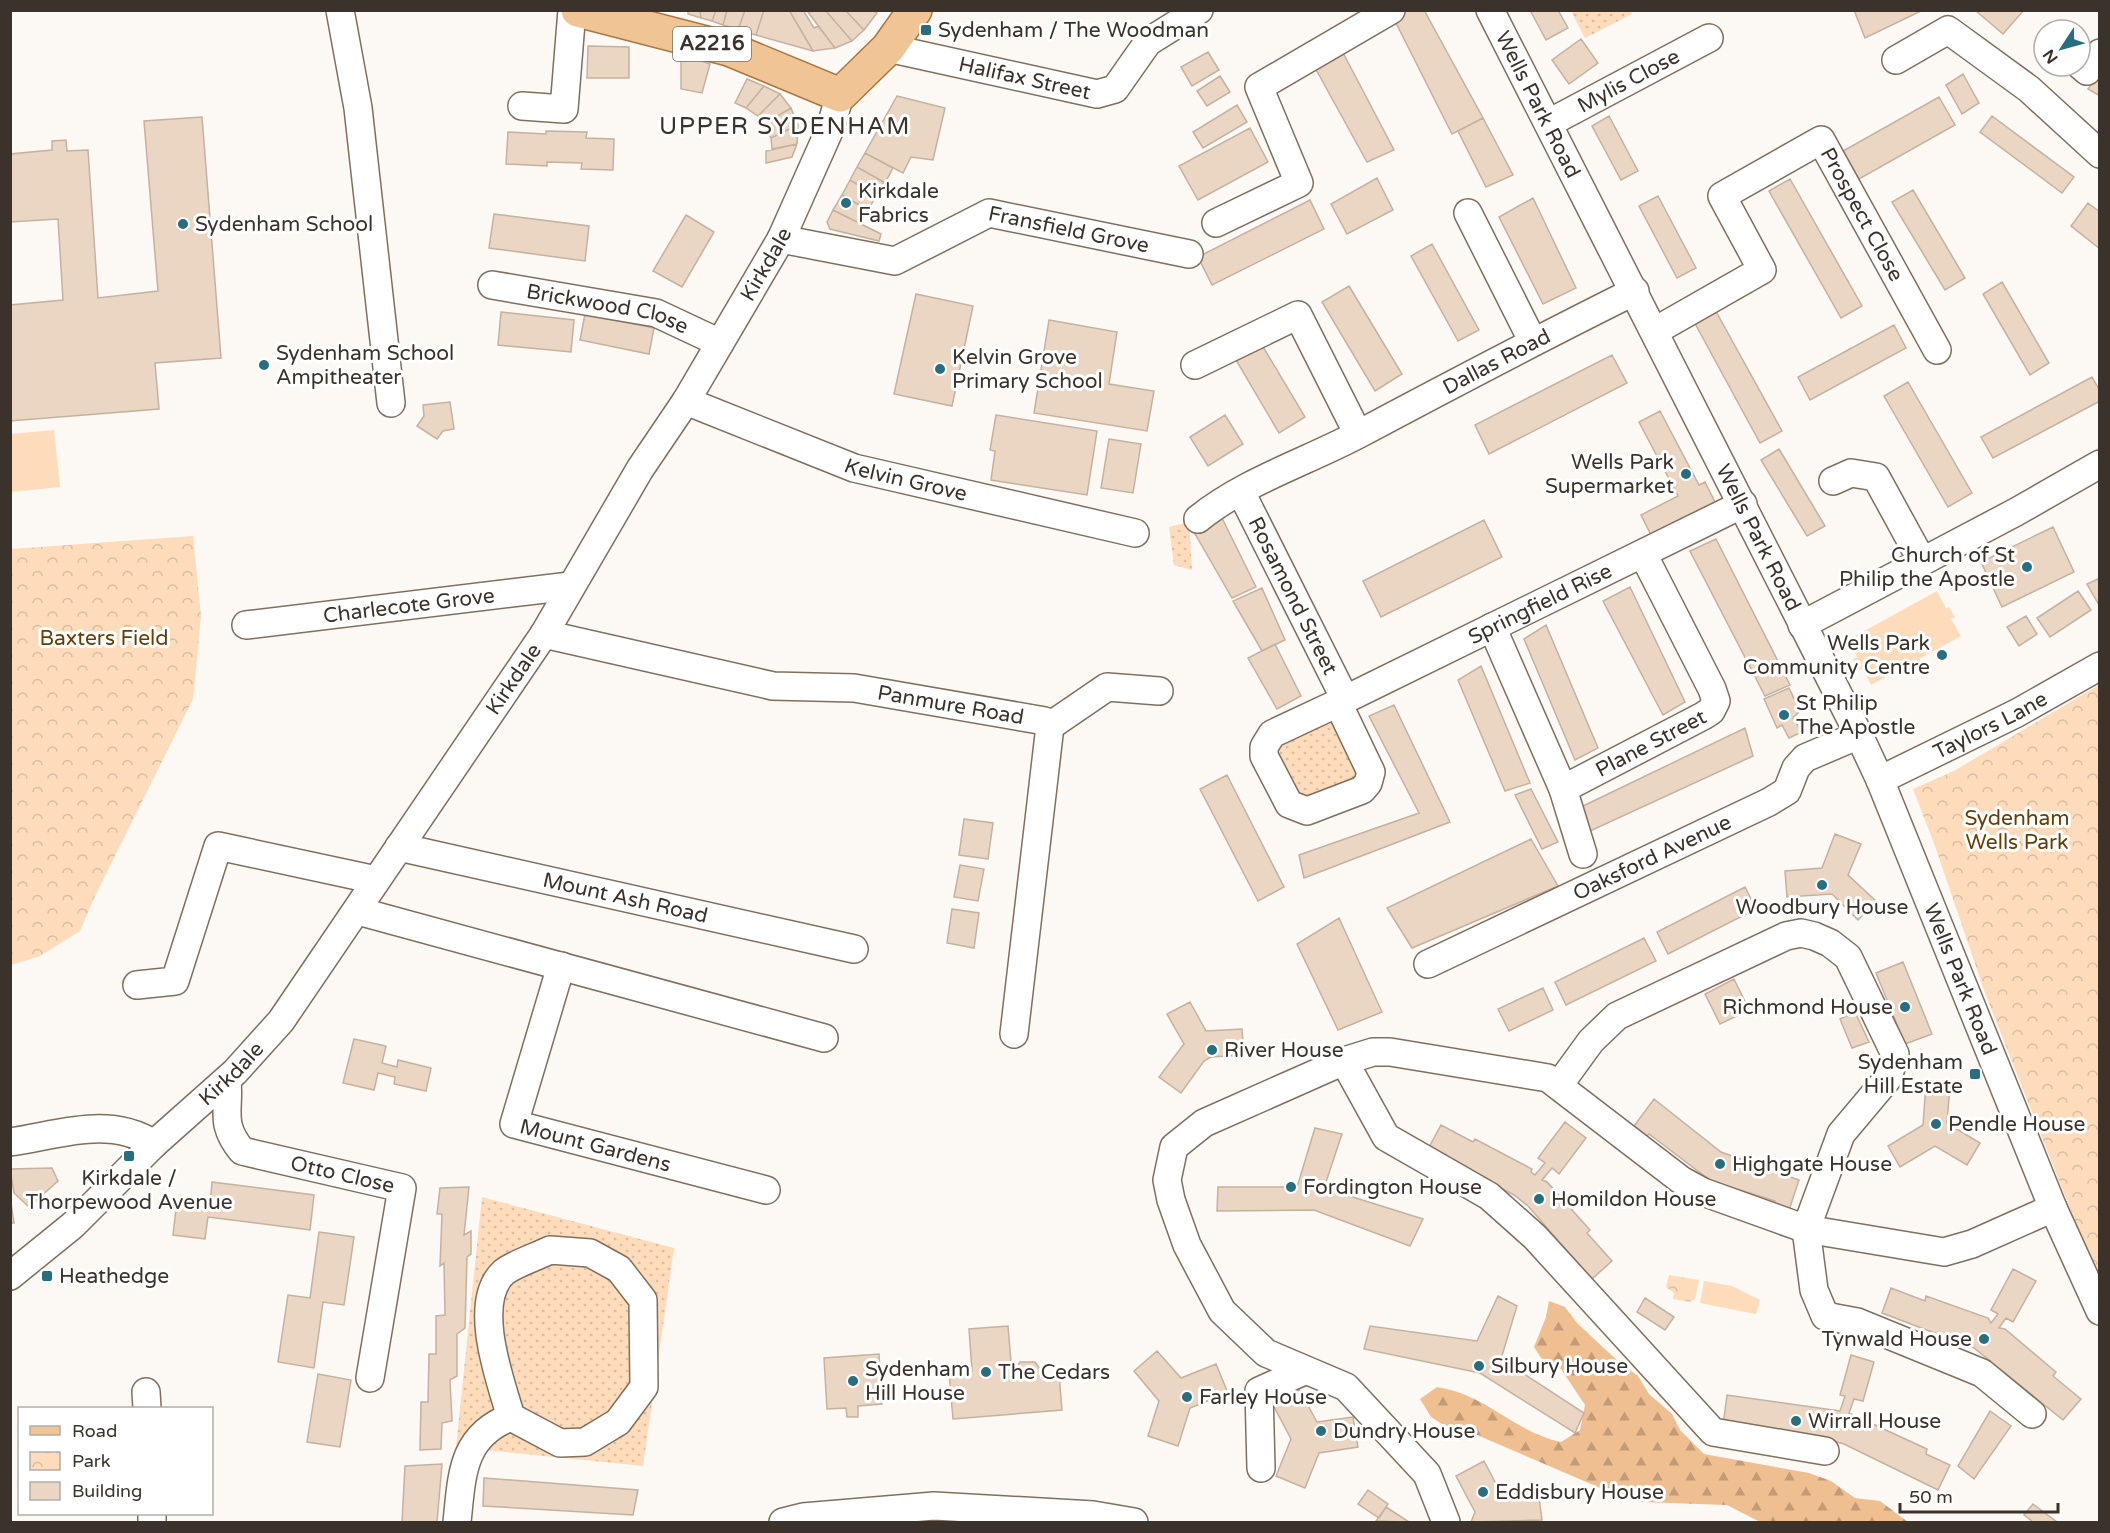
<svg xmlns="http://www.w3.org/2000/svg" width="2110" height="1533" font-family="'Varela Round',sans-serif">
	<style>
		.grass { fill: url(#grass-dots) }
		.forest { fill: url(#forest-firs) }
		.park { fill: url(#park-crowns) }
		.pitch { fill: #fedbba }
		.building { fill: #ead6c3; stroke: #c4b19f; stroke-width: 1.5 }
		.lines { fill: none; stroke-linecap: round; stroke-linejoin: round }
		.minor-casing { stroke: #806f5e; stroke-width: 30 }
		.major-casing { stroke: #aa7741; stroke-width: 36 }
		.minor { stroke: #fff; stroke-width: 27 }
		.major { stroke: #f0c494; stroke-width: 33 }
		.poi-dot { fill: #296e7e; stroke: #fff; stroke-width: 2 }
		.labels { text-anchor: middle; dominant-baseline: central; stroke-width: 6; stroke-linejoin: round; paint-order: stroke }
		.shield { fill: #fff; stroke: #76706b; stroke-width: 1.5 }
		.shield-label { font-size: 20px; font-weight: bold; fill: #3b332b }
		.poi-label { font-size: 21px; fill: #3b332b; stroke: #fff; text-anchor: start }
		.street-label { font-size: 21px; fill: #3b332b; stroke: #fff }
		.park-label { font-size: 21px; fill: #693d02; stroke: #fff }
		.quarter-label { font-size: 24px; letter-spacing: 1.5px; fill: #3b332b; stroke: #fff }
	</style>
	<defs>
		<pattern id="grass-dots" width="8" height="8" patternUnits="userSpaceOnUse" patternTransform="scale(1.5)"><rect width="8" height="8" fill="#fedbba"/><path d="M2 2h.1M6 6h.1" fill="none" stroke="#dbbca0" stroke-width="1.8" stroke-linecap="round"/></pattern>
		<pattern id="forest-firs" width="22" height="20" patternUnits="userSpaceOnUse" patternTransform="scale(1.5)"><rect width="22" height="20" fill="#efbf91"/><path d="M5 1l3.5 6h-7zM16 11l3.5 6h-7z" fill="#c39c77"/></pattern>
		<pattern id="park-crowns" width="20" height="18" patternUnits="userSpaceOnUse" patternTransform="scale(1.5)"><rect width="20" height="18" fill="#fedbba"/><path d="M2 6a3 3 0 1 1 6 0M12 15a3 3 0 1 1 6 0" fill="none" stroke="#dbbca0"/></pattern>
	</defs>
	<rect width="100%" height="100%" fill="#fcf8f4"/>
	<path class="grass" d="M1571,11H1630L1632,14L1585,38Z
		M1189,522L1192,570L1174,565L1169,527Z
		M1326,720L1336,723L1359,771L1356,778L1307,798L1300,797L1275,752L1279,746Z
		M482,1197L674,1248L643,1466L456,1447Z"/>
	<path class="forest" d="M1549,1301L1565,1307L1577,1323L1620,1363L1638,1376L1649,1394L1672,1414L1680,1430L1704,1454L1809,1473L1831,1481L1855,1498L1880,1501L1908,1522H1760L1727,1505L1642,1502L1598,1487L1477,1435L1453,1431L1431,1417L1420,1399L1437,1387C1486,1394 1514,1432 1561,1442L1580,1430L1585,1405L1561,1369L1541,1358L1534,1347L1546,1317Z"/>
	<path class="park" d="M193,536L201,616L193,699L93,900L80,931L40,956L11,965V549Z
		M2099,685V1282L1985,993L1935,846L1913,789L1954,771Z
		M1669,1275L1699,1280L1695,1299L1690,1302L1673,1299L1674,1293L1666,1287Z"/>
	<path class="pitch" d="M54,430L60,487L11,492V434Z
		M1937,591L1946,608L1949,607L1955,617L1951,619L1961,636L1871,685L1863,669L1859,670L1853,659L1857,657L1848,640Z
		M1704,1281L1732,1286L1760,1300L1756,1314L1700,1303Z"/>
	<path class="building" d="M688,10H700L701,18L688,14Z
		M700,10H716L712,21L701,18Z
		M716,10H727L723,25L712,21Z
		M727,10H745L738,30L723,25Z
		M745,10H764L756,35L738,30Z
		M764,10H789L813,51L756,35Z
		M789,10H803L814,28L818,26L835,48L813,51Z
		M825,10L852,41L835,48L808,12Z
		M825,10H845L864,30L852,41Z
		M845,10H874L877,13L864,30Z
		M1406,10H1424L1483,118L1452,134L1393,17Z
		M1530,10H1558L1568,28L1546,40Z
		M1854,10H1923L1865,38Z
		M1975,10H2024L2003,34Z
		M1581,39L1598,63L1569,84L1552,60Z
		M588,46L629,47V78H587Z
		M1340,47L1394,150L1367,162L1313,64Z
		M1208,52L1219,70L1192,86L1181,67Z
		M681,54L710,64L702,93L681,89Z
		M2100,72V96L2088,89Z
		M1963,74L1979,103L1962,114L1946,85Z
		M1220,76L1230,92L1207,106L1197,91Z
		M747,79L764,86L746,108L735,103Z
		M764,86L780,94L758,116L746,108Z
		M780,94L791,108L764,124L758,116Z
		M897,96L945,108L933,160L911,157L903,173L865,153Z
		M1939,97L1955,125L1859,179L1843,151Z
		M1237,105L1247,122L1203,148L1193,132Z
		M791,108L798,125L771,138L764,124Z
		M1609,116L1638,171L1621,180L1592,126Z
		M1992,116L2074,177L2062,193L1980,132Z
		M202,117L221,358L155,363L159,409L10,421V305L63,300L58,219L10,222V154L52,150V141L66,140L67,151L88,150L98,298L158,291L144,121Z
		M1483,118L1513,175L1486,187L1458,131Z
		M798,125L797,144L772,149L771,138Z
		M1250,128L1268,162L1198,200L1179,166Z
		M546,131L587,132L586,138L614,139L613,170L581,169L582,163L547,162V166L506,164L508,132L546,134Z
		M797,144L792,157L766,163V151Z
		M865,153L893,168L885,183L857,167Z
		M857,167L884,182L876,196L850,180Z
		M1377,178L1393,210L1347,234L1331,204Z
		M1790,179L1862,306L1841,318L1769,191Z
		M850,180L876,196L868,210L842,195Z
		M1913,190L1965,278L1945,290L1892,202Z
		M842,195L868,210L861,224L833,210Z
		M1658,196L1696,268L1677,278L1639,206Z
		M1533,198L1576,288L1543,304L1499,217Z
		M1310,200L1324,229L1212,285L1198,257Z
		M2088,203L2100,212V249L2071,226Z
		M833,210L881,234L879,241L830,229L827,222Z
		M494,214L589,226L585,261L489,248Z
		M686,215L714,232L682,287L653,271Z
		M1432,244L1479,330L1458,341L1411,256Z
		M2002,282L2049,363L2030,375L1983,294Z
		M1349,286L1402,374L1375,391L1322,302Z
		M916,294L973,306L952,406L894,394Z
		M1713,306L1782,431L1760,443L1692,318Z
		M501,312L574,320L571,352L498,345Z
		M585,314L654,328L649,354L580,340Z
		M1049,320L1117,332L1109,384L1154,391L1147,431L1034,413Z
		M1894,325L1906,348L1810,400L1798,377Z
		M1262,345L1305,417L1279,433L1236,360Z
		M1612,355L1627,383L1489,454L1475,425Z
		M2092,377L2100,391V401L1993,458L1981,437Z
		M1908,382L1972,493L1948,507L1884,396Z
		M450,402L454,429L443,431L437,439L417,426L424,416L423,405Z
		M1660,411L1699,485L1705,482L1718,508L1654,541L1641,515L1678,496L1639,422Z
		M996,415L1097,431L1087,495L991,480L995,451L990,450Z
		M1225,415L1243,444L1208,466L1190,437Z
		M1109,439L1141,444L1133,493L1101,488Z
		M1779,449L1825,526L1807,536L1761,460Z
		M1222,518L1256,587L1232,598L1194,532Z
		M1484,520L1502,557L1381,617L1363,581Z
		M2053,527L2074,572L2002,607L1981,562Z
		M1716,539L1790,685L1765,696L1690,551Z
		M2100,578V607L2087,584Z
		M1630,587L1685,702L1663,715L1603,601Z
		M1262,588L1285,640L1262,651L1233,601Z
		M2078,591L2091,610L2050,637L2037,618Z
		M2026,616L2037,634L2019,646L2007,627Z
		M1546,625L1598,748L1575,760L1524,639Z
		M1275,644L1301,696L1277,709L1248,658Z
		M1481,666L1530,783L1505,791L1458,680Z
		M1789,688L1800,711L1793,718L1802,732L1789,738L1782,725L1777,728L1764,699Z
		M1394,705L1450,822L1304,878L1299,855L1419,813L1369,716Z
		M1745,728L1753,756L1588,832L1579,808Z
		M1227,775L1284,887L1258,901L1200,789Z
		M1531,789L1558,842L1542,849L1515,795Z
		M964,819L993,823L988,859L959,855Z
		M1835,834L1861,844L1848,875L1876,901L1858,920L1832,894L1787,897L1785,871L1822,868Z
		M1531,839L1558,886L1412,948L1387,908Z
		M960,865L984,869L978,901L954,897Z
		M1745,887L1756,909L1668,954L1657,932Z
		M952,909L979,913L974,948L947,943Z
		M1339,918L1382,1012L1338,1030L1297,944Z
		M1644,938L1656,961L1566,1005L1555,982Z
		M1903,962L1932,1034L1905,1044L1876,973Z
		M1734,979L1749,1010L1720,1024L1705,994Z
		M1543,988L1553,1010L1509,1031L1498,1009Z
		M1190,1002L1206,1031L1242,1029L1244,1055L1211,1057L1204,1061L1181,1093L1159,1077L1184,1044L1167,1014Z
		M1855,1012L1869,1042L1852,1048L1840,1019Z
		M354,1039L386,1046L382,1063L397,1067L398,1060L431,1068L426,1091L394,1084L395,1077L378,1073L374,1090L343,1083Z
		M1926,1083L1950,1085L1947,1123L1980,1143L1967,1165L1935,1146L1900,1167L1888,1146L1923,1125Z
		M1654,1099L1721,1152L1799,1180L1789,1210L1773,1205L1775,1201L1711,1181L1649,1134L1647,1136L1634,1126Z
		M1565,1122L1586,1138L1559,1174L1552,1168L1542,1180L1547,1182L1590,1230L1587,1233L1612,1261L1592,1279L1528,1206L1514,1195L1428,1149L1441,1125L1473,1142L1475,1139L1532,1169L1531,1172L1535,1175L1545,1163L1538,1158Z
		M1315,1128L1342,1134L1324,1188L1423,1219L1410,1246L1314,1210L1217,1211L1218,1187H1297Z
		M52,1168L58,1181L29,1207L14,1193L10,1169Z
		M212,1182L314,1195L310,1230L208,1217L205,1239L173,1235L177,1200L210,1204Z
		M469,1187L464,1235L471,1231V1254L467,1257L465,1328L457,1334V1376L450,1380L452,1421L442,1423L441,1449L420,1450L421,1402H428L429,1354H436V1316L445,1315L444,1263L440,1266L442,1214H437L440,1188Z
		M10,1196L14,1223H10Z
		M319,1232L354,1237L344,1305L323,1302L314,1368L278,1362L288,1295L310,1298Z
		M2013,1269L2036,1281L2013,1322L2006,1318L1999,1328L2005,1329L2056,1372L2053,1376L2081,1399L2063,1420L1974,1348L1882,1313L1891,1288L1925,1301L1926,1296L1988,1318L1991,1323L1998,1314L1991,1310Z
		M1498,1296L1517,1306L1501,1359L1584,1413L1575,1433L1480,1373L1364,1349L1370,1326L1477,1341Z
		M1645,1298L1674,1317L1665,1330L1637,1312Z
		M1008,1326L1012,1374L1020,1362H1035L1045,1376L1059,1374L1062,1410L953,1419L949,1373L972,1371L969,1329Z
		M1157,1351L1181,1378L1216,1364L1228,1393L1190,1408L1178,1446L1148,1436L1159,1401L1134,1371Z
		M879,1354L882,1404L858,1406V1417H847L846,1408L827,1409L824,1358Z
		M1851,1355L1874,1362L1863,1401L1854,1399L1849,1413L1927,1449L1926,1454L1950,1465L1938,1490L1844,1444L1826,1439L1723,1426L1727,1395L1840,1411L1845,1396L1840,1395Z
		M318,1374L351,1380L340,1447L307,1442Z
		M1299,1389L1317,1422L1353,1417L1358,1447L1319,1453L1305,1488L1276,1476L1291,1439L1272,1403Z
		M1990,1411L2011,1426L1974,1479L1958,1466Z
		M1484,1461L1502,1495L1538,1489L1542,1520L1471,1522L1475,1512L1456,1476Z
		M442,1464L437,1522H402L405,1466Z
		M484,1478L638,1490L633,1515L483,1506Z
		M1368,1490L1388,1504L1379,1518L1358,1504Z
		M2033,1504L2057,1522H2033L2024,1515Z
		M1386,1507L1409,1522L1376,1521Z"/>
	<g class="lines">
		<defs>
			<g id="minor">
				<path d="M340,10L358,108L391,403"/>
				<path id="s1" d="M1490,10L1859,735L1880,780L2053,1208L2100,1311"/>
				<path id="s2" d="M888,48L1097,94L1115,89L1148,42L1199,10"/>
				<path d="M1896,60L1948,30L2029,89L2100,154"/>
				<path d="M2080,65L2087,71L2100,53"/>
				<path d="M522,106L564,109L572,10"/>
				<path id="s3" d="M1549,123L1709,38"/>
				<path d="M1468,213L1533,342"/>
				<path d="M1216,223L1299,183L1259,87L1391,10"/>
				<path id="s4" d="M781,239L895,261L989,213L1189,254"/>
				<path id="s5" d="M492,285L656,313L720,343"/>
				<path id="s6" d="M1655,331L1762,270L1722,196L1821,140L1937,350"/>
				<path d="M1195,365L1298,315L1358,434"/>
				<path id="s7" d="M686,401L854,468L1135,533"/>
				<path d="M1833,481L1851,473L1876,477L1922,561"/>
				<path id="s8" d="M1241,492L1345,699"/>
				<path id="s9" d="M1198,519C1245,481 1306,462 1359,434C1451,385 1542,337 1635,291"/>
				<path id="s10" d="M246,625L570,586"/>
				<path d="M1802,625L2016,512L2100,464"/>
				<path id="s11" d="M1492,627L1563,789L1703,716L1711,711L1716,701L1712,689L1643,554"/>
				<path id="s12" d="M544,634L773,686L854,688L1045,721L1050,726L1014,1034"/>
				<path id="s13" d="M1338,703L1743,504"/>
				<path d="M1338,703L1371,772L1368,783L1362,790L1307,811L1289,804L1264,756V747L1272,734Z"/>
				<path d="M1050,726L1107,687L1159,691"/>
				<path id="s14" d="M1880,780L2017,713L2100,666"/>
				<path d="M1563,789L1583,854"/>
				<path id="s15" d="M399,847L854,949"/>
				<path d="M358,911L824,1038"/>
				<path id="s16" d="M1428,964L1769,802L1787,791L1796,768L1805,758L1859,735"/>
				<path id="s17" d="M561,966L514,1124L766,1190"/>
				<path d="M137,985L175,981L218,846L376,880"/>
				<path d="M1344,1061L1386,1137L1489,1196L1535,1237L1713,1432L1825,1451"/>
				<path id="s18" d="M227,1080C230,1111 219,1123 242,1151L402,1188L370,1378"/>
				<path d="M1559,1085L1591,1041L1617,1016L1786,936L1801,933L1814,936L1830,943L1848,957L1895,1054L1888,1078L1841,1134L1806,1229L1814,1290L1825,1316L1857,1322L1982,1373L2032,1414"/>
				<path d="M10,1142C59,1135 109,1115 154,1144"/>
				<path d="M550,1250L590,1253L619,1269L643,1300L644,1387L618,1422L585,1442L560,1443L511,1417C500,1380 471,1302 504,1272C516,1263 536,1257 550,1250Z"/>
				<path id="s19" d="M10,1276L73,1225L154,1144L235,1072L281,1021L544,634L640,469L686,401L781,239L830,129L840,95"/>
				<path d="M146,1392L147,1408"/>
				<path d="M1261,1468L1259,1391L1304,1371"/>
				<path d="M152,1522V1514"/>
				<path d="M457,1522C462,1476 461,1436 511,1417"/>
				<path d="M783,1522L803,1517L934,1506L1093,1515L1134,1522"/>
				<path d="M1446,1522L1427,1474L1346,1387L1266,1353L1222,1311L1187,1245L1171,1200L1167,1180L1174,1147L1204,1123L1344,1061L1373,1052H1390L1548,1078L1681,1180L1703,1192L1806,1229L1944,1252L1972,1244L2053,1208"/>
			</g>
			<path id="major" d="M578,10L729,49L840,95L888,48L915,10"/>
		</defs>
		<use href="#minor" class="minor-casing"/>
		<use href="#major" class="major-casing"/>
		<use href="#minor" class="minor"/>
		<use href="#major" class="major"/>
	</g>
	<g class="poi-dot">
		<rect x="920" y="24" width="12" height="12" rx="3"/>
		<circle cx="846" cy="203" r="6"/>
		<circle cx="183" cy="224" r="6"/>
		<circle cx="264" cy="365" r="6"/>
		<circle cx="940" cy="369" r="6"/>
		<circle cx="1686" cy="474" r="6"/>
		<circle cx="2027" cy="567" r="6"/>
		<circle cx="1942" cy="655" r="6"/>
		<circle cx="1784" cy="715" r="6"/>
		<circle cx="1822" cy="885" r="6"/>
		<circle cx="1905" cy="1007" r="6"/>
		<circle cx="1212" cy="1050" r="6"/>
		<rect x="1969" y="1068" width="12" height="12" rx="3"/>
		<circle cx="1936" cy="1124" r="6"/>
		<rect x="123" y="1150" width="12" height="12" rx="3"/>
		<circle cx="1720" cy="1164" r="6"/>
		<circle cx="1291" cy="1187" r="6"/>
		<circle cx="1539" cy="1199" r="6"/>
		<rect x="41" y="1270" width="12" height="12" rx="3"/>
		<circle cx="1984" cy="1339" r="6"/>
		<circle cx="1479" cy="1366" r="6"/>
		<circle cx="986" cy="1372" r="6"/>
		<circle cx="853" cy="1381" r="6"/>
		<circle cx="1187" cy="1397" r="6"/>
		<circle cx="1796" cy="1421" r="6"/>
		<circle cx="1321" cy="1431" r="6"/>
		<circle cx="1483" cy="1492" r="6"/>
	</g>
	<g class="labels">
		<rect class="shield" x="673" y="27" width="78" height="34" rx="4.5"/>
		<g class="shield-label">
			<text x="712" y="44">A2216</text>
		</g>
		<g class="poi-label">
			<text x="938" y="30">Sydenham / The Woodman</text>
			<text x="858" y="191">Kirkdale<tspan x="858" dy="24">Fabrics</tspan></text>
			<text x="195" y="224">Sydenham School</text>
			<text x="276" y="353">Sydenham School<tspan x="276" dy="24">Ampitheater</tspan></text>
			<text x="952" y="357">Kelvin Grove<tspan x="952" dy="24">Primary School</tspan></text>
			<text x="1674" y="462" text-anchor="end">Wells Park<tspan x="1674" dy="24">Supermarket</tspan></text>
			<text x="2015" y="555" text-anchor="end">Church of St<tspan x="2015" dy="24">Philip the Apostle</tspan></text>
			<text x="1930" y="643" text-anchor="end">Wells Park<tspan x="1930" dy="24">Community Centre</tspan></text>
			<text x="1796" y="703">St Philip<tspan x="1796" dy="24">The Apostle</tspan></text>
			<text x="1822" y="907" text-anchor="middle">Woodbury House</text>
			<text x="1893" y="1007" text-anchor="end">Richmond House</text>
			<text x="1224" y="1050">River House</text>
			<text x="1963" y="1062" text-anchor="end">Sydenham<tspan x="1963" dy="24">Hill Estate</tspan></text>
			<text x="1948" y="1124">Pendle House</text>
			<text x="1732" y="1164">Highgate House</text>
			<text x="129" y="1178" text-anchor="middle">Kirkdale /<tspan x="129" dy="24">Thorpewood Avenue</tspan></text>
			<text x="1303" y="1187">Fordington House</text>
			<text x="1551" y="1199">Homildon House</text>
			<text x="59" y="1276">Heathedge</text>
			<text x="1972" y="1339" text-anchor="end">Tynwald House</text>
			<text x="1491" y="1366">Silbury House</text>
			<text x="865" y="1369">Sydenham<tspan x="865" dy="24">Hill House</tspan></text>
			<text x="998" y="1372">The Cedars</text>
			<text x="1199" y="1397">Farley House</text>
			<text x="1808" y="1421">Wirrall House</text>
			<text x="1333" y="1431">Dundry House</text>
			<text x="1495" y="1492">Eddisbury House</text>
		</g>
		<g class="street-label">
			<text stroke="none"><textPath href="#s2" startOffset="140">Halifax Street</textPath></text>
			<text stroke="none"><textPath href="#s3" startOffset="90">Mylis Close</textPath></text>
			<text stroke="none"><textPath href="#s1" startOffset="106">Wells Park Road</textPath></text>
			<text stroke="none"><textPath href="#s6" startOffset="406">Prospect Close</textPath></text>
			<text stroke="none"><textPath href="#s4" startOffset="303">Fransfield Grove</textPath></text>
			<text stroke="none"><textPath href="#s19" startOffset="1272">Kirkdale</textPath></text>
			<text stroke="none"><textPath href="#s5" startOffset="118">Brickwood Close</textPath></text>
			<text stroke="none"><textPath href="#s9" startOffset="338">Dallas Road</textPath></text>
			<text stroke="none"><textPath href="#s7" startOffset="234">Kelvin Grove</textPath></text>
			<text stroke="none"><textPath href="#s1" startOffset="592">Wells Park Road</textPath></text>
			<text stroke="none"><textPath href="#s8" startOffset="116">Rosamond Street</textPath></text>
			<text stroke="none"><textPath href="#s13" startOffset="225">Springfield Rise</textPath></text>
			<text stroke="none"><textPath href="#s10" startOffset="164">Charlecote Grove</textPath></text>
			<text stroke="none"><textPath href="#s19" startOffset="786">Kirkdale</textPath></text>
			<text stroke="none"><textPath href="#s12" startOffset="414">Panmure Road</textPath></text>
			<text stroke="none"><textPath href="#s14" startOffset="123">Taylors Lane</textPath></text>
			<text stroke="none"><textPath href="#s11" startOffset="276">Plane Street</textPath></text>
			<text stroke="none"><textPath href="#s16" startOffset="248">Oaksford Avenue</textPath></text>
			<text stroke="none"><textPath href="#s15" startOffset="232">Mount Ash Road</textPath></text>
			<text stroke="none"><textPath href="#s1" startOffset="1078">Wells Park Road</textPath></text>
			<text stroke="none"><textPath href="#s19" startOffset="300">Kirkdale</textPath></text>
			<text stroke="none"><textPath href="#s17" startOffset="249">Mount Gardens</textPath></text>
			<text stroke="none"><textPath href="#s18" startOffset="178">Otto Close</textPath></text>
		</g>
		<g class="park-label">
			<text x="104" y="638">Baxters Field</text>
			<text x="2017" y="818">Sydenham<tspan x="2017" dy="24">Wells Park</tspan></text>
		</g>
		<g class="quarter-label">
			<text x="785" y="126">UPPER SYDENHAM</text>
		</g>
	</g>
	<rect width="2110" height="1533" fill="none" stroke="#3b332b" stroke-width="24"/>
	<rect x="18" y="1407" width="195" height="108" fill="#ffffff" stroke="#b1adaa" stroke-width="1.5"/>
	<rect x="30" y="1426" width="30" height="9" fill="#f0c494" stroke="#b1adaa" stroke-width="1.5"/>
	<text x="72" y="1437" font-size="18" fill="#3b332b">Road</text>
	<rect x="30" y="1452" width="30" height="18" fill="url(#park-crowns)" stroke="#b1adaa" stroke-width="1.5"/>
	<text x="72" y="1467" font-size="18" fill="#3b332b">Park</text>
	<rect x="30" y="1482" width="30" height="18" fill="#ead6c3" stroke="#b1adaa" stroke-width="1.5"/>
	<text x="72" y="1497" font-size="18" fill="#3b332b">Building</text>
	<g transform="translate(2062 48) rotate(234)"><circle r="28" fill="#ffffff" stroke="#b1adaa" stroke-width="1.5"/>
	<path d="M0-4.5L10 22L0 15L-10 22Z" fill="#296e7e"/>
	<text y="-9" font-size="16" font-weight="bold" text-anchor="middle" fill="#3b332b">N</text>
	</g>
	<path d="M1900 1503v9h158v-9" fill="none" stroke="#3b332b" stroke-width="3"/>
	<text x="1909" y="1503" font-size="18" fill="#3b332b" stroke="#ffffff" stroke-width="4.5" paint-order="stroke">50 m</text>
</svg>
